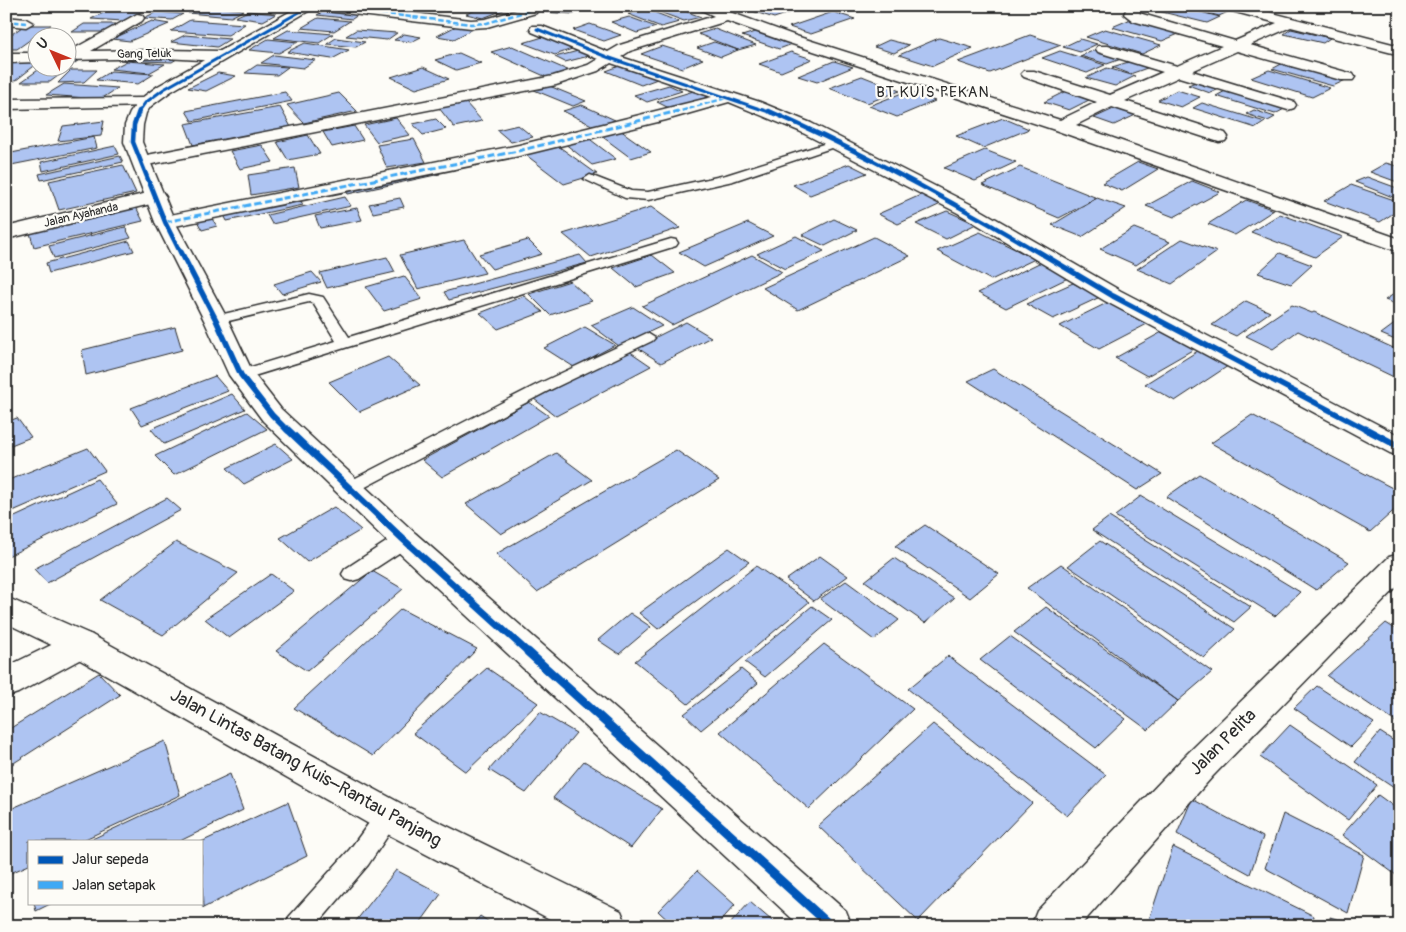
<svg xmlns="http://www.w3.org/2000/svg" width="1406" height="932" font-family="Pangolin,sans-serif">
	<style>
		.building { fill: #aec4f2; stroke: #2b2b2b }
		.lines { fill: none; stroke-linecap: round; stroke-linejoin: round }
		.lane-casing { stroke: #2b2b2b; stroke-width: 3 }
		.street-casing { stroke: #2b2b2b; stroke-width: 3 }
		.secondary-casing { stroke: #2b2b2b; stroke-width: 3 }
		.lane { fill: #fdfcf7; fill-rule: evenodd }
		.street { fill: #fdfcf7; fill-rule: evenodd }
		.secondary { fill: #fdfcf7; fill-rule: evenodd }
		.quiet-far1 { stroke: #3fa9f5; stroke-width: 2.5; stroke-dasharray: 5.5 2.5; stroke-linecap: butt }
		.quiet { stroke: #3fa9f5; stroke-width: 3; stroke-dasharray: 7 3; stroke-linecap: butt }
		.cycleway-far4-casing { stroke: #fdfcf7; stroke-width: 5 }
		.cycleway-far3-casing { stroke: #fdfcf7; stroke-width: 6 }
		.cycleway-far2-casing { stroke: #fdfcf7; stroke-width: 8 }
		.cycleway-far1-casing { stroke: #fdfcf7; stroke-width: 10 }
		.cycleway-casing { stroke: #fdfcf7; stroke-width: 12 }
		.cycleway-far4 { stroke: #0057b8; stroke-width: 3 }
		.cycleway-far3 { stroke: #0057b8; stroke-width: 4.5 }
		.cycleway-far2 { stroke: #0057b8; stroke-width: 5.5 }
		.cycleway-far1 { stroke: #0057b8; stroke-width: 7 }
		.cycleway { stroke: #0057b8; stroke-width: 9 }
		.labels { text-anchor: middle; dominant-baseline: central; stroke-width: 4.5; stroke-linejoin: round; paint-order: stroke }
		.far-street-label { font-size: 12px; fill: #2b2b2b; stroke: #fdfcf7 }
		.far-quarter-label { font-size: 15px; letter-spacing: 1px; fill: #2b2b2b; stroke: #fdfcf7 }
		.near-street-label { font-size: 18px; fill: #2b2b2b; stroke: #fdfcf7 }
	</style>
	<rect width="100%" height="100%" fill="#fdfcf7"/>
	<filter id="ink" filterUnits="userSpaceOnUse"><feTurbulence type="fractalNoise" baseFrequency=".02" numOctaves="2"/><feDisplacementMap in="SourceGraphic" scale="10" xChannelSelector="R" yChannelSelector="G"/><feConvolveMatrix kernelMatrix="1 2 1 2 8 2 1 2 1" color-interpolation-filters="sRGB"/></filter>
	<g filter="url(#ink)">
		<path class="building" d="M202,6H203L244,10L231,17L188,13Z
			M485,6L506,9L483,18L466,14Z
			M643,6H672L701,17L684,21Z
			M737,6H762L748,11Z
			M767,6H779L795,11L774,18L752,11Z
			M1156,6H1177L1220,17L1207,23L1150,9Z
			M1181,6H1218L1232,10L1219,16Z
			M115,7L146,9L123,21L91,19Z
			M549,7L580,9L574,14L543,12Z
			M327,9L361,13L352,19L317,15Z
			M646,9L679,22L661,27L628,14Z
			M248,11L276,14L263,21L235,17Z
			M156,12L183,14L172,20L144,18Z
			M833,12L855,19L811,34L789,27Z
			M629,17L656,27L637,33L611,22Z
			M318,18L350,21L334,31L301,28Z
			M1131,19L1181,33L1162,41L1112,27Z
			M190,20L245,24L228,35L171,31Z
			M152,21L169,24L130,41L112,39Z
			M84,24H116L105,32H72Z
			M460,24L477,27L454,39L437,36Z
			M590,24L621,35L604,41L573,30Z
			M25,25H51L17,49H6V38Z
			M715,29L756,45L738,50L698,34Z
			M1105,29L1161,45L1142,54L1086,37Z
			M1291,29L1330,38L1323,43L1284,34Z
			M288,30L333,34L319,43L274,38Z
			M356,30L397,33L387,40L346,36Z
			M758,31L795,43L779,49L742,36Z
			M404,34L421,37L411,42L394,40Z
			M185,35L230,39L217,47L171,42Z
			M1030,35L1061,45L990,73L958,62Z
			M543,37L575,48L555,55L523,43Z
			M336,38L365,42L356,47L327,44Z
			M939,38L973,48L933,66L899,55Z
			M268,39L298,42L279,53L249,50Z
			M1080,39L1097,44L1080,52L1063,47Z
			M889,40L909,45L894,53L874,47Z
			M714,42L738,50L721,57L697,48Z
			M305,43L349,50L332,59L287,52Z
			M512,46L572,72L551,79L491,52Z
			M662,46L703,59L682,68L641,54Z
			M1098,49L1124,58L1107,64L1080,56Z
			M582,50L593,55L565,62L555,57Z
			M1060,51L1105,65L1087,73L1042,58Z
			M791,52L812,59L781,72L759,64Z
			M459,53L481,63L456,70L435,60Z
			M125,54L180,57L172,62L117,60Z
			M274,55L316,60L303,68L261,63Z
			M68,60H79L50,82H21L41,68H68Z
			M13,61H38V63L15,81L6,82V67Z
			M127,61L165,64L149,73L111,69Z
			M834,61L853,67L817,82L798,76Z
			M1132,61L1150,67L1130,74L1112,67Z
			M1287,61L1348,79L1333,86L1272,69Z
			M625,64L660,78L641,85L606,71Z
			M257,65L288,67L277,75L245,73Z
			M423,67L449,79L416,89L391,77Z
			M1107,68L1135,76L1115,86L1086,78Z
			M71,70H97L84,82L58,83Z
			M1269,70L1330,88L1312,97L1251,78Z
			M111,71L154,74L138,84L96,80Z
			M218,73L236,76L206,91L188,88Z
			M862,76L900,91L867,103L829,88Z
			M1201,80L1222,88L1210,93L1188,85Z
			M64,84L118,88L101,99L46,95Z
			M547,85L586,101L573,106L534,90Z
			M669,85L682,91L647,102L634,95Z
			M1070,89L1095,97L1069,110L1044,102Z
			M1229,89L1288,107L1275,114L1216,96Z
			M697,90L709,97L669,108L657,102Z
			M1177,90L1200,97L1181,107L1158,100Z
			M907,91L935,101L897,117L869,106Z
			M285,92L292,101L192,121L186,111Z
			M339,93L357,111L304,123L287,105Z
			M466,103L482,121L454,127L439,108Z
			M1202,103L1265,122L1256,128L1193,108Z
			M582,105L615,120L596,127L563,111Z
			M1120,106L1140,113L1114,125L1094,118Z
			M280,107L291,127L193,145L185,124Z
			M1254,110L1275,117L1268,121L1246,114Z
			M396,118L410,135L377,142L364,125Z
			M1003,118L1029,129L983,148L956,136Z
			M436,119L446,129L423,135L413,124Z
			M104,121L101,136L58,141L63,126Z
			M518,125L533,137L511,142L497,130Z
			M354,126L363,140L332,147L323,132Z
			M620,130L651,152L631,158L600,135Z
			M308,135L320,154L288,160L277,142Z
			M94,137L97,148L6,166V154Z
			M587,137L616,159L592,165L564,143Z
			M414,139L426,162L387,168L377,145Z
			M554,143L597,174L564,184L522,152Z
			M262,145L273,162L240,169L230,151Z
			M115,146L119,154L43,171L41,162Z
			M985,150L1016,162L975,181L944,168Z
			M120,156L123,162L41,180L39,174Z
			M1138,162L1158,169L1122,191L1102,183Z
			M1386,163L1400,167V183L1370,172Z
			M849,164L867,173L810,195L793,185Z
			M123,165L136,193L59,210L49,181Z
			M1020,167L1097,198L1059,218L982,185Z
			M295,168L299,187L251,195L248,175Z
			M436,168L440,174L348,194L343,187Z
			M1367,177L1400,189V200L1355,182Z
			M1192,181L1220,192L1174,217L1146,206Z
			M1351,185L1400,202V209L1380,222L1324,201Z
			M923,194L943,203L898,224L878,214Z
			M299,197L303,205L227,221L223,213Z
			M345,197L351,206L272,224L267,215Z
			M400,198L404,207L373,213L369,204Z
			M1097,198L1126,208L1082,237L1052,225Z
			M1246,200L1274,210L1235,235L1208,224Z
			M135,205L143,221L34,247L29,230Z
			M651,207L680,228L591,257L563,234Z
			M357,208L362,220L320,228L315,216Z
			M947,211L976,224L946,239L916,224Z
			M1280,214L1343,237L1315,257L1251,232Z
			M210,216L217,226L202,230L196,219Z
			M834,219L857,230L825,246L802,235Z
			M748,223L773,236L704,267L679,252Z
			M125,227L131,238L54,258L49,246Z
			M1134,228L1170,242L1136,265L1100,249Z
			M980,232L1035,259L991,280L937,251Z
			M796,236L824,251L785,269L757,254Z
			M874,237L910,256L798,310L763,288Z
			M1182,239L1217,252L1172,284L1137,269Z
			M464,240L485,273L418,289L400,255Z
			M528,240L542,254L492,269L479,254Z
			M129,241L134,251L49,273L46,263Z
			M1280,253L1312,265L1291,284L1258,273Z
			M580,255L587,263L449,300L444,292Z
			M652,255L675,273L636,287L613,268Z
			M752,255L782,272L672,325L642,306Z
			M387,257L395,272L327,288L320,273Z
			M1041,262L1070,277L1006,308L978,293Z
			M312,272L321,282L282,294L274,284Z
			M404,276L422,299L384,311L366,287Z
			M570,281L592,301L550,315L529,294Z
			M1073,283L1100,297L1053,319L1026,304Z
			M1400,290V306L1385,300Z
			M524,296L543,312L498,329L480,313Z
			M1111,301L1151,322L1099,349L1060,326Z
			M1246,301L1270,312L1236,336L1212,325Z
			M1292,305L1312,313L1314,312L1400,351V380L1298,331L1273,349L1246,336Z
			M633,307L662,326L619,346L591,325Z
			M1400,320V342L1381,334Z
			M686,322L711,337L661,363L636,347Z
			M175,327L182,350L86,375L82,350Z
			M585,327L615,345L574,367L544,348Z
			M1162,332L1194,349L1147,376L1115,358Z
			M1201,349L1231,364L1175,401L1145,384Z
			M629,351L651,366L556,416L534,399Z
			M388,357L420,385L359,412L329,382Z
			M993,369L1162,474L1137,490L968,381Z
			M215,376L228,391L142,425L131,408Z
			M232,394L245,409L164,444L151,429Z
			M529,402L549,416L442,477L422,460Z
			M247,412L267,429L174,475L155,456Z
			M1252,415L1400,492V505L1370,532L1211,443Z
			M17,418L31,437L6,447V422Z
			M276,444L293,459L244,484L227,468Z
			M88,448L105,471L6,514V481Z
			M676,450L719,480L537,592L496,554Z
			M556,453L592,480L501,534L466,504Z
			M1199,474L1349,562L1316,590L1166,497Z
			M97,479L117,504L8,556L6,521Z
			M1141,496L1300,592L1275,616L1115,516Z
			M167,498L181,510L47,583L34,569Z
			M334,507L361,530L307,562L280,538Z
			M1109,517L1251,607L1234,622L1092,530Z
			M925,525L999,574L970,598L895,546Z
			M1100,541L1235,629L1204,658L1068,566Z
			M176,542L238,573L163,635L100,600Z
			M729,548L749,562L658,629L639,613Z
			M820,556L848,576L814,601L786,580Z
			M894,558L954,598L925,623L865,581Z
			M1061,564L1212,672L1178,701L1027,588Z
			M756,566L809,602L688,704L635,661Z
			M372,571L403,589L307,671L276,651Z
			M271,574L294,591L229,638L205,619Z
			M846,581L899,620L874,640L820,599Z
			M812,606L832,620L765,677L745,662Z
			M1046,607L1178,701L1148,730L1014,632Z
			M401,609L477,649L373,756L294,708Z
			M630,613L651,627L619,654L598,640Z
			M1386,623L1400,632V725L1327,676Z
			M1010,636L1126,719L1096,748L980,660Z
			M824,644L913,709L809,809L720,732Z
			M948,656L1106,775L1067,816L908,689Z
			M487,668L538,703L466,772L413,733Z
			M741,669L758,683L701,730L684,714Z
			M99,673L120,695L6,768V731Z
			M1317,686L1374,723L1351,747L1294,708Z
			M540,712L576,733L526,793L489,770Z
			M933,724L1032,803L918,921L818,826Z
			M1290,725L1377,785L1348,820L1260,757Z
			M1380,732L1400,745V792L1355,762Z
			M165,741L180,795L81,841H29V865L6,875V811Z
			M584,761L662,809L631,848L553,798Z
			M230,774L243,810L180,841H88Z
			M1378,795L1400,811V878L1342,835Z
			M1192,799L1263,837L1250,874L1177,834Z
			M288,802L307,856L203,908L201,842Z
			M1283,814L1364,855L1348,913L1265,868Z
			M1173,847L1314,916L1312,926H1147Z
			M396,870L441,894L418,926H352Z
			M697,871L735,905L716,926H674L658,911Z
			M750,902L778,926H728Z
			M34,903H52L36,911Z
			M480,916L495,926H472Z
			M1330,917L1360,926H1331Z"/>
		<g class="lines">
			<defs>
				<path id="lane" d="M836,140L842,143L840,145L733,181L648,200L625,198L584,179L590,175L631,191L648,192L726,175Z
					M671,239L676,240L678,243L676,246L241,380L233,375L235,372L336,341L313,303L309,302L216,324L209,320L211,317L309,294L323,297L349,337Z
					M647,333L655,338L652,341L550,390L356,492L350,494L344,492L341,488L344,484L538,384Z
					M404,533L411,535L413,540L411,545L359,579L352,581L345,579L342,574L345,569L397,535Z
					M389,805L398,808L401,816L368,865L316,926H285L289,917L350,849L380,808Z"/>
				<path id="street" d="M311,6H355L471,20L486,19L530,6L536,7L538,10L536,13L487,27L471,28L318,10Z
					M693,6H713L796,36L1060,120L1097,102L1024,77L1021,74L1024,71H1034L1110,95L1163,72L1098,52L1096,49L1098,46H1108L1177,66L1222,46L1133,21L1124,14L1127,8L1154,6L1139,13L1235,41L1277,23L1224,9L1222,6H1246L1400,46V55L1291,27L1250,45L1353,74L1355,77L1353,80H1341L1237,51L1192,71L1294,102L1296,105L1294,108L1288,110L1179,77L1125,101L1225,133L1228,137L1225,141L1219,142L1112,107L1076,125L1400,239V252L1055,130L786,42L727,21L630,51L621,57L760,102L811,123L972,205L1121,291L1400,436V456L1390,453L1105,301L958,213L799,131L729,102L666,120L519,156L165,228L158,226L155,222L158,218L165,216L519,145L712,97L611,63L598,71L556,85L142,166L136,165L133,161L136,157L142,156L553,76L588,65L598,59L532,32L530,29L532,26H542L608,52L620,45L714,16Z
					M137,14L142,15L144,18L142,21L91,51L164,50L220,51L228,56L220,61L164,58L68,60V52Z
					M6,17L26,19L33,23L26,27L6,25Z
					M6,53H38V62L6,63Z
					M145,98L151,100L153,103L151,106L6,109V99Z
					M156,191L163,193L166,197L163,201L6,239V227Z
					M80,631L92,635L96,644L92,653L18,693L6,697V667Z"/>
				<path id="secondary" d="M300,6H317L170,92L151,106L146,113L143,125L142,142L175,222L228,320L253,373L281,409L415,533L846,911L852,926H800L393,547L263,421L229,375L204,320L155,222L124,142L125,125L130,113L139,100L158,86Z
					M1400,554V584L1213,776L1080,926H1031L1037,911L1187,754L1389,557Z
					M6,597L92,635L402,804L621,911L627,926H563L376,828L68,653L6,623Z"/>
			</defs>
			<use href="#lane" class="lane-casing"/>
			<use href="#street" class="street-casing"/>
			<use href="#secondary" class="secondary-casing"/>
			<use href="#lane" class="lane"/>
			<use href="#street" class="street"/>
			<use href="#secondary" class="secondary"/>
			<path class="quiet-far1" d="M318,6L471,24L487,23L531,10
				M6,21L26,23
				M674,113L726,98"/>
			<path class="quiet" d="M165,222L518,151L678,111"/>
			<defs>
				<path id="cycleway-far4" d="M537,29L607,57L772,113
					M138,113L145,103L164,89L310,6"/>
				<path id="cycleway-far3" d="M139,111L134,125L133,142L165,222L181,254
					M769,111C863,152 953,202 1041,254"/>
				<path id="cycleway-far2" d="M181,252L216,320L241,375L272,415L288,431
					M1039,252L1113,296L1369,431"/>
				<path id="cycleway-far1" d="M287,429L404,540L529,653
					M1366,429L1400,447"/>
				<path id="cycleway" d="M528,652L831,926"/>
			</defs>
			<use href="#cycleway-far4" class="cycleway-far4-casing"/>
			<use href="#cycleway-far3" class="cycleway-far3-casing"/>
			<use href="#cycleway-far2" class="cycleway-far2-casing"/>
			<use href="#cycleway-far1" class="cycleway-far1-casing"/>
			<use href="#cycleway" class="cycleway-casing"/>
			<use href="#cycleway-far4" class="cycleway-far4"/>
			<use href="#cycleway-far3" class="cycleway-far3"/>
			<use href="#cycleway-far2" class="cycleway-far2"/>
			<use href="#cycleway-far1" class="cycleway-far1"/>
			<use href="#cycleway" class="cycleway"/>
		</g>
	</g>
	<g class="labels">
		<g class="far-street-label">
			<text transform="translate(144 54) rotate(-1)">Gang Teluk</text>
			<text transform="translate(81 215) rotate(-13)">Jalan Ayahanda</text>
		</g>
		<g class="far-quarter-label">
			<text x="933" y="92">BT KUIS PEKAN</text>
		</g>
		<g class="near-street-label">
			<text transform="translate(1223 742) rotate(-45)">Jalan Pelita</text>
			<text transform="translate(306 768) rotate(29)">Jalan Lintas Batang Kuis–Rantau Panjang</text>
		</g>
	</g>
	<rect width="1406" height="932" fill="none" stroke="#fdfcf7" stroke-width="25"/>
	<rect x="12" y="12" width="1381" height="907" fill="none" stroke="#2b2b2b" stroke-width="2" filter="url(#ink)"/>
	<rect x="28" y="840" width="175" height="65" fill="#fdfcf7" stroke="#a9a8a5"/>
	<rect x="38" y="856" width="25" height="8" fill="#0057b8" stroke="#a9a8a5"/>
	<text x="72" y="864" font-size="15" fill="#2b2b2b">Jalur sepeda</text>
	<rect x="38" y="881" width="25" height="8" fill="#3fa9f5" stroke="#a9a8a5"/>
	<text x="72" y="890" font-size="15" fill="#2b2b2b">Jalan setapak</text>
	<g transform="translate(52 52) rotate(313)"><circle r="24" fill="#fdfcf7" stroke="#a9a8a5"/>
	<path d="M0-4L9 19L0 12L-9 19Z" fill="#c8321e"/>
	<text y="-8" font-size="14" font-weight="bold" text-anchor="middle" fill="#2b2b2b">U</text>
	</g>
</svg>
